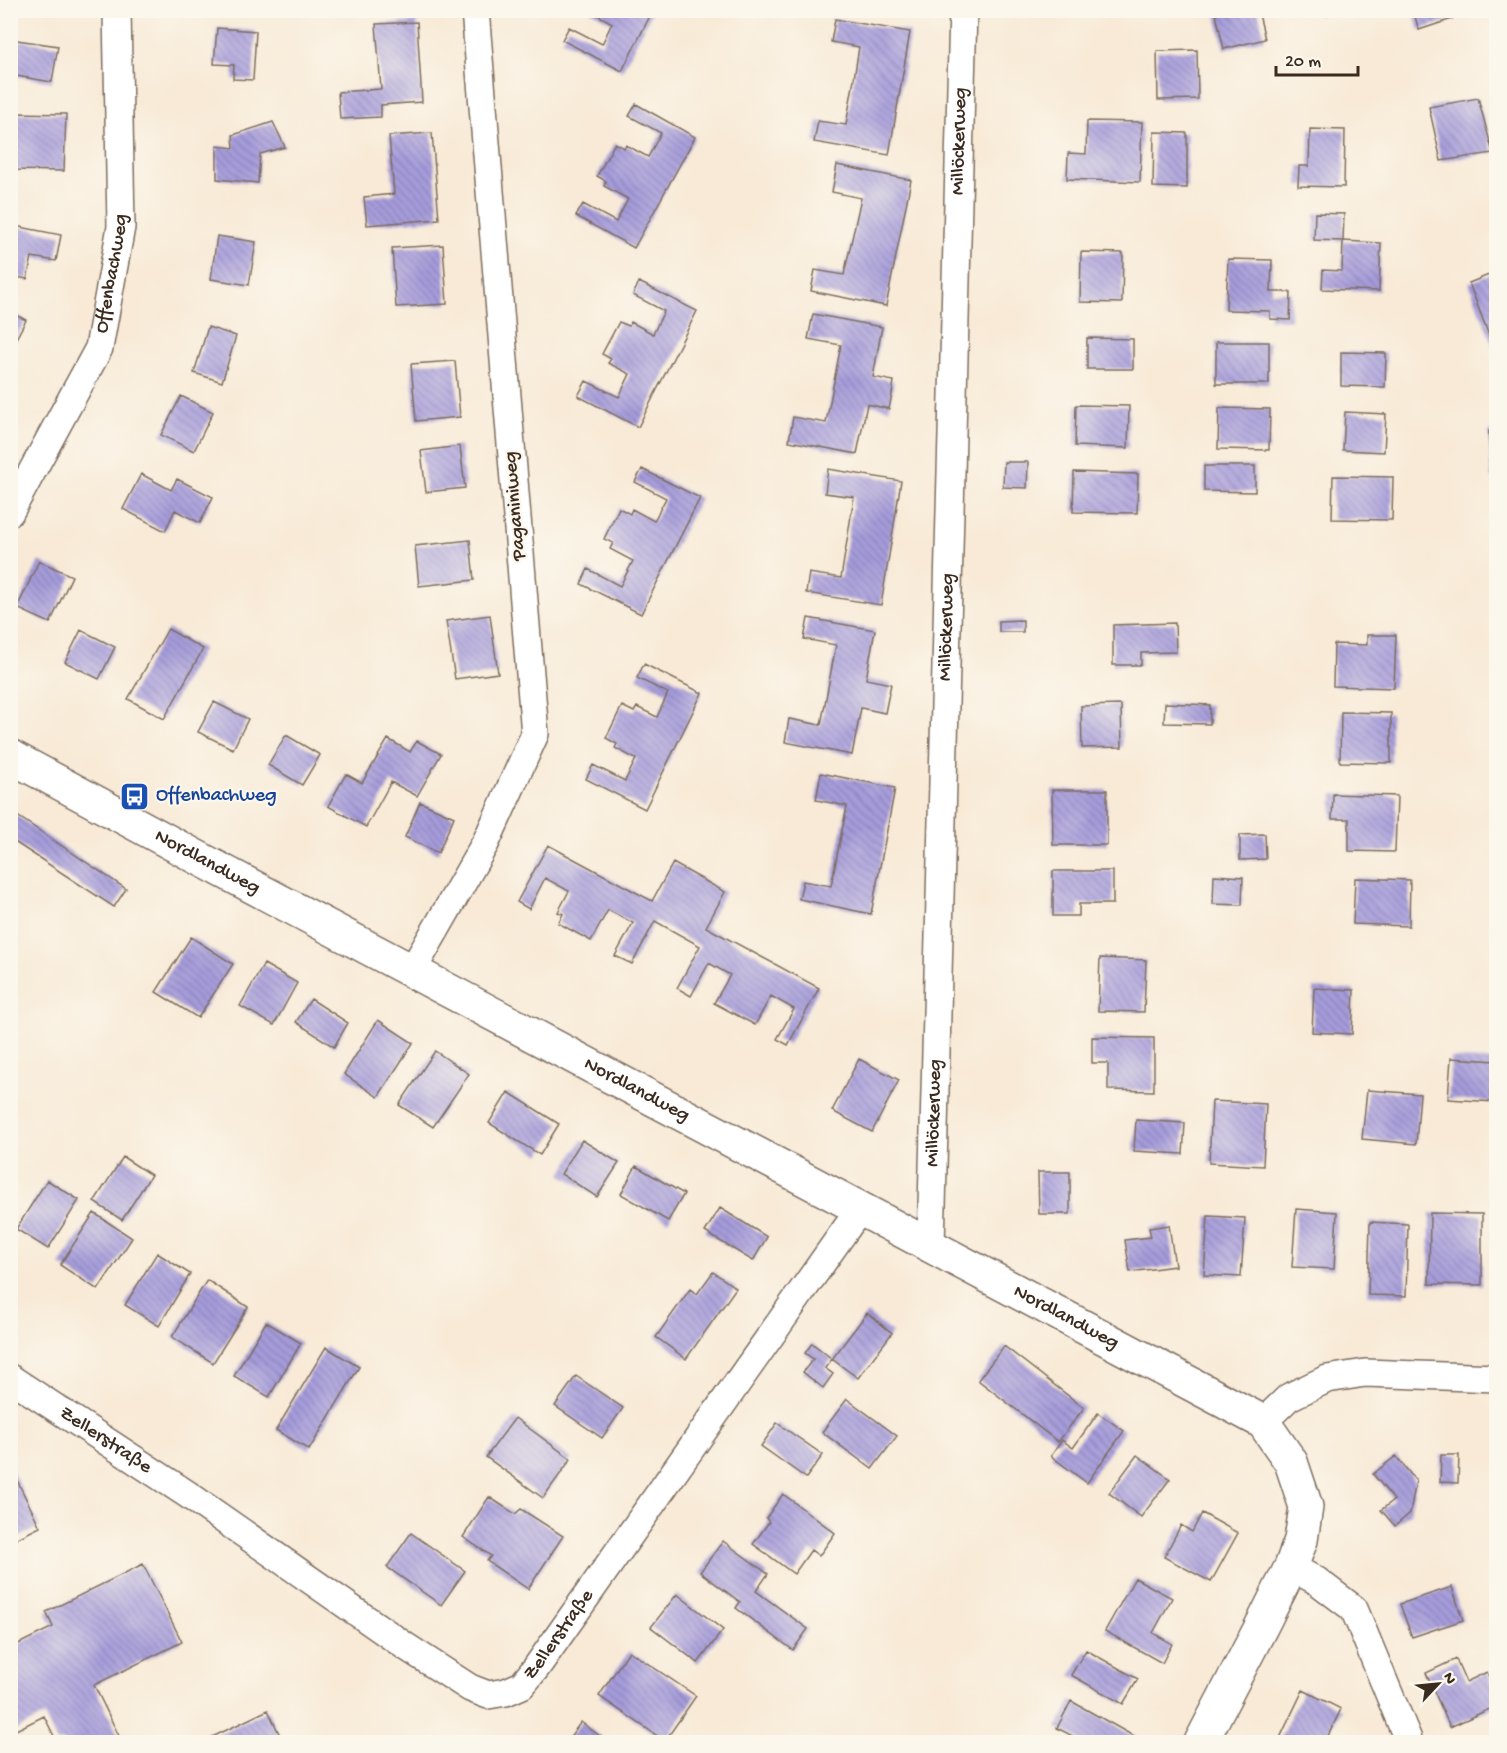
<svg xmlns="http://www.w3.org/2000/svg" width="1507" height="1753" font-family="'Gochi Hand',sans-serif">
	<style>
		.building { fill: url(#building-back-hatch) }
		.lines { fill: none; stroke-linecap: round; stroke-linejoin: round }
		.street-casing { stroke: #7d6d5f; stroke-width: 30 }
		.secondary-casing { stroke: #7d6d5f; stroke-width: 36 }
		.street { stroke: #fff; stroke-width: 27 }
		.secondary { stroke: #fff; stroke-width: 33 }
		.labels { text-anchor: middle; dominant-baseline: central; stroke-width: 4.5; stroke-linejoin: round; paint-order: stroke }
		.street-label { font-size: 20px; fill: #3b2a1e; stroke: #fbf7ec }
		.transit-label { font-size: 20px; fill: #164399; stroke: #fbf7ec; text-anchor: start }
	</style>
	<defs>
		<pattern id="building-back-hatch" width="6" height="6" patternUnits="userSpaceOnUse" patternTransform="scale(1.5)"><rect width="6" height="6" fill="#a69cdc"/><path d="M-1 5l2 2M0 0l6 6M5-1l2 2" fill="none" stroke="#887fb2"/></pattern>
	</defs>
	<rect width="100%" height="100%" fill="#fbf7ec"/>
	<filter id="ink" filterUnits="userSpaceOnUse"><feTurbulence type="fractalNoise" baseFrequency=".0167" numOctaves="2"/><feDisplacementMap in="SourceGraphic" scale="12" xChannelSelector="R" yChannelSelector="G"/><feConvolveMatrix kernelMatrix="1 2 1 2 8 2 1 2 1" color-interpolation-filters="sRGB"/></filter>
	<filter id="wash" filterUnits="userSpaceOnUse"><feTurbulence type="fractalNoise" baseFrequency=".008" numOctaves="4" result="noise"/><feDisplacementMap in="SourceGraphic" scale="24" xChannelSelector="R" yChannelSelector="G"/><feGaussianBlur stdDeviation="1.35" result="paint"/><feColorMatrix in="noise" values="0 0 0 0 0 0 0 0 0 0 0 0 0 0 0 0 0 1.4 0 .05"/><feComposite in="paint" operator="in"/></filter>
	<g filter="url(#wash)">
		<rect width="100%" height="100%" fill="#f8ead7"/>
		<g id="blocks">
			<path class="building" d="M589,10H653L622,71L562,40L569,27L602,44L612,23Z
				M1215,10H1258L1265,39L1224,49Z
				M1315,10H1338V11L1317,16Z
				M1413,10H1449L1452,19L1419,30Z
				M835,19L910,32L889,155L814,142L818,121L846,125L853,85L859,47L831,42Z
				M417,22L422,102L381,105V117L340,119L338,92L381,89L376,24Z
				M217,28L256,31L253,80L233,79L234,65L214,64Z
				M10,39L58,46L52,82L10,75Z
				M1197,50L1198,99L1158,100L1157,51Z
				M1478,98L1493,153L1441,161L1429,107Z
				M636,104L695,137L634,248L576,216L583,204L616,222L628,199L604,186L606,181L597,176L615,143L624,148L626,145L648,157L661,133L629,116Z
				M14,113L66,114L64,171L13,170Z
				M1087,121L1142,122L1140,182L1067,179L1068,153L1086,154Z
				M273,122L285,147L260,154L258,183L217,179V146L234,148L233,135Z
				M1310,129L1345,130L1344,187L1298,186L1299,166H1309Z
				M1154,132L1187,133V188L1153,187Z
				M432,133L439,219L367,225L364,197L394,194L389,136Z
				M837,165L911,180L886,306L811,291L815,270L844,275L861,198L832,192Z
				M1315,213L1344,214L1343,241L1314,240Z
				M10,225L61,235L56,261L32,257L27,279L10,276Z
				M217,236L256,242L249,285L211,279Z
				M1343,241L1381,243L1379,291L1322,289L1323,270L1342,271Z
				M443,245L447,304L396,307L392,248Z
				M1081,252L1123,253L1122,303L1080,302Z
				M1228,259L1272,260L1271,292H1291L1290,320L1270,319V311L1226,310Z
				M1496,272V354L1469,283Z
				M639,282L697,311L638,427L578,396L586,381L619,397L630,374L608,363L611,359L602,354L619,322L629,326L631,322L653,334L664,311L633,295Z
				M10,312L26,320L10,350Z
				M813,314L882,327L873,377L894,381L892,394L889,409L867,404L857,454L789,441L793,417L826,423L841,345L808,339Z
				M208,327L236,336L222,382L194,373Z
				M1087,338L1133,339V369H1087Z
				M1216,342H1269V384H1216Z
				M1341,352L1386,353L1385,387L1341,386Z
				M455,361L460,417L416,421L411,364Z
				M181,396L213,412L194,451L161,435Z
				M1076,405L1129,406L1128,448L1075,446Z
				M1219,408L1270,409L1269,450L1218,449Z
				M1345,412L1386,414L1384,452L1343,450Z
				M1489,431H1496V478H1491Z
				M460,446L465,488L426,492L421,451Z
				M1004,462H1028L1027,488L1003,487Z
				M1204,466H1255V492L1204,491Z
				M642,469L700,498L641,614L581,584L588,569L620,586L633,561L610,549L613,543L604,539L619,508L630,514L632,509L654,521L666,498L635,482Z
				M828,469L901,481L881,605L806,593L809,573L841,578L854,497L825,493Z
				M1074,472L1138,474L1137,513L1073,512Z
				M141,474L171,490L177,479L213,497L200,523L175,510L165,531L123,509Z
				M1333,476L1393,477L1392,520L1332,519Z
				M1493,508H1496V544H1495Z
				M470,540L474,580L419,586L415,546Z
				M39,561L72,576L50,623L17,608Z
				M490,615L498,673L455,679L446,621Z
				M808,618L875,630L866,679L891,684L888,698L885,713L861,708L852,755L785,742L789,719L821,725L836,645L804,639Z
				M1023,620V632H999V621Z
				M1175,623L1176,652L1141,653V665H1113V625Z
				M168,629L203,649L164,719L128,699Z
				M81,630L115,647L99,679L65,662Z
				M1367,635H1396L1394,688L1333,686L1334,644L1367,645Z
				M644,664L702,693L645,809L586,779L593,765L625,781L636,759L615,748L617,744L606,738L622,706L634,712L637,707L657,717L668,693L637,678Z
				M214,702L248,719L233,749L198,732Z
				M1165,703L1210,705V724L1164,723Z
				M1121,705L1122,747L1082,748L1081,706Z
				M1341,712L1391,713V763L1340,762Z
				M286,735L320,755L302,785L268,765Z
				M388,739L410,752L417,741L441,754L417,796L391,782L366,827L328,806L346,774L362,783Z
				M821,773L895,788L871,914L799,899L803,881L831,886L847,806L816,800Z
				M1052,790H1107V845H1053Z
				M1333,794L1397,796L1395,852L1349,851V819H1332Z
				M420,802L454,817L438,853L405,837Z
				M10,811L126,889L114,907L10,839Z
				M1265,834L1266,859L1240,860V835Z
				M548,845L652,901L673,863L725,892L706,927L819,988L788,1045L777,1039L794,1009L771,996L755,1025L714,1003L730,975L709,963L691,996L677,988L700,946L655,921L632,964L615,956L633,923L608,910L591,941L558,923L563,914L558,912L569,891L545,878L529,909L517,902Z
				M1053,871H1113V904H1079V916H1053Z
				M1214,875L1243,877L1242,905L1213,904Z
				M1355,878L1410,880L1409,926L1353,924Z
				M191,937L233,964L198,1018L156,992Z
				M1100,958L1146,960L1144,1012L1098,1011Z
				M264,964L297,983L274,1025L240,1006Z
				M1314,988L1354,990L1352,1034L1312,1032Z
				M311,999L348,1023L334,1047L296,1022Z
				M378,1020L413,1043L378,1097L344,1074Z
				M1092,1037L1154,1038V1091L1108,1090V1063H1092Z
				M435,1051L469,1074L433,1127L399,1105Z
				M1451,1058L1496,1061L1495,1102L1448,1099Z
				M859,1059L899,1080L872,1132L832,1111Z
				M1367,1090L1420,1094L1416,1144L1362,1139Z
				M508,1092L559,1124L540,1155L489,1123Z
				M1212,1101L1266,1104L1263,1166L1209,1163Z
				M1136,1120L1185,1123L1183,1154L1134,1151Z
				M582,1140L619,1163L597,1197L561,1174Z
				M123,1157L151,1175L122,1220L94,1202Z
				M636,1166L684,1194L668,1221L621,1194Z
				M1038,1172H1070V1214H1039Z
				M47,1180L79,1200L48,1249L16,1229Z
				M720,1208L767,1237L753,1261L705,1232Z
				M1296,1209L1337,1212L1334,1269L1292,1267Z
				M94,1213L132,1238L98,1290L60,1265Z
				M1430,1213L1482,1214V1285L1429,1284Z
				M1208,1216L1245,1218L1241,1277L1204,1275Z
				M1370,1222L1408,1224L1406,1296L1368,1295Z
				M1169,1225L1175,1266L1130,1272L1125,1240L1151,1237L1149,1228Z
				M157,1253L190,1274L159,1326L125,1305Z
				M713,1272L736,1288L686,1359L656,1337L690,1289L697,1294Z
				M207,1280L248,1307L213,1363L172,1337Z
				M867,1313L892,1333L858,1378L832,1359Z
				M266,1322L301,1343L269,1397L234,1376Z
				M812,1343L832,1359L825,1368L833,1374L823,1388L803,1372L813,1359L805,1353Z
				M1004,1346L1084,1408L1058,1442L978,1380Z
				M326,1347L359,1367L309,1450L276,1430Z
				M576,1376L623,1408L602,1438L555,1406Z
				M847,1399L897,1436L872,1469L822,1432Z
				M1098,1413L1124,1431L1087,1483L1051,1456L1062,1440L1073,1448Z
				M515,1418L571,1459L543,1498L486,1457Z
				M777,1423L823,1455L806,1478L761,1446Z
				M1137,1455L1170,1479L1141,1517L1109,1493Z
				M1441,1455H1459L1458,1483L1440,1482Z
				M1396,1456L1416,1481L1410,1513L1395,1526L1381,1510L1394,1500L1373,1474Z
				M10,1466L40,1527L10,1542Z
				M783,1494L835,1533L819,1556L811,1550L794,1574L753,1544L769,1522L766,1518Z
				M489,1497L515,1514L521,1509L563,1536L528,1589L487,1561L491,1556L463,1537Z
				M1202,1513L1238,1533L1211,1582L1164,1557L1181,1525L1192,1532Z
				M411,1533L465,1571L441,1605L387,1567Z
				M723,1541L768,1574L756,1591L808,1629L793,1650L736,1608L740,1602L700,1572Z
				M143,1564L182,1642L94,1685L122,1742H57L44,1716L10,1733V1648L53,1627L46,1612Z
				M1135,1578L1172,1598L1153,1633L1172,1644L1162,1663L1105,1631Z
				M1452,1587L1463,1620L1412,1637L1400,1604Z
				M677,1594L723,1630L698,1663L651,1627Z
				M1086,1650L1138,1679L1123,1704L1071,1675Z
				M629,1651L696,1696L665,1741L599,1696Z
				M1456,1659L1466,1682L1487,1672L1496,1693V1706L1450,1727L1426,1673Z
				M1303,1690L1341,1709L1325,1742H1289L1280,1738Z
				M1071,1701L1137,1738L1134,1742H1084L1057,1728Z
				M268,1710L283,1742H202Z
				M581,1722L608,1742H566Z"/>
		</g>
	</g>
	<g filter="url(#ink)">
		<use href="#blocks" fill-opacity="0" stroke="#7d6d5f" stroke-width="1.5"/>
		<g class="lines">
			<defs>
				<g id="street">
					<path id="s1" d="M10,512L99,348L121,227L117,10"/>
					<path d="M412,971L486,842L535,734L475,10"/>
					<path id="s2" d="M931,1245L963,10"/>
					<path id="s3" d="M10,1378L187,1494L405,1646L470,1688L488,1695L506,1692L522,1685L536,1668L860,1209"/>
					<path d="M1263,1422L1289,1397L1327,1379L1365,1373L1496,1378"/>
					<path d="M1291,1567L1317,1581L1354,1609L1409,1742"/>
				</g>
				<g id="secondary">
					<path id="s4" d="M10,756L206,862L1263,1422L1291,1462L1306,1507L1301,1540L1291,1567L1261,1627L1201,1742"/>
				</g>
			</defs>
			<use href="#street" class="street-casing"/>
			<use href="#secondary" class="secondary-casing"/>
			<use href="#street" class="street"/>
			<use href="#secondary" class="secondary"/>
		</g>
	</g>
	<defs>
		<symbol id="bus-square" viewBox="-11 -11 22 22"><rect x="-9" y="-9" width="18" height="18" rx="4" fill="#1a4fb4" stroke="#fbf7ec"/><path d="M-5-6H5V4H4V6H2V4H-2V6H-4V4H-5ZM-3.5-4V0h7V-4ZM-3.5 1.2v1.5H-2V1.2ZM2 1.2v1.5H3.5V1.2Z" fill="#fff"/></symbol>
	</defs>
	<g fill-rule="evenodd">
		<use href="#bus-square" x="118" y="780" width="33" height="33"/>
	</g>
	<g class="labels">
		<g class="street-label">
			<text stroke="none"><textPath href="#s2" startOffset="1104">Millöckerweg</textPath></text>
			<text stroke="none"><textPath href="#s1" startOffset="262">Offenbachweg</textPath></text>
			<text transform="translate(516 506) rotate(-95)">Paganiniweg</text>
			<text stroke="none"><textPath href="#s2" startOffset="618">Millöckerweg</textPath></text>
			<text stroke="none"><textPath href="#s4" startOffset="224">Nordlandweg</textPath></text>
			<text stroke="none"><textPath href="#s4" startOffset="710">Nordlandweg</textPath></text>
			<text stroke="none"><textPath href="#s2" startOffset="132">Millöckerweg</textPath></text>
			<text stroke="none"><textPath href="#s4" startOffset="1196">Nordlandweg</textPath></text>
			<text stroke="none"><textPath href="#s3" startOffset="114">Zellerstraße</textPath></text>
			<text stroke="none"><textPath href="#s3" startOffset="672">Zellerstraße</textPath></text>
		</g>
		<g class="transit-label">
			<text x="156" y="796">Offenbachweg</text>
		</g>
	</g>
	<rect width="1507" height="1753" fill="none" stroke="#fbf7ec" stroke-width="36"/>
	<g transform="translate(1438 1684) rotate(64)" stroke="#fbf7ec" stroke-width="4.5" paint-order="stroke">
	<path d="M0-4.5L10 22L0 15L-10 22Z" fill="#3b2a1e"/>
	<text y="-9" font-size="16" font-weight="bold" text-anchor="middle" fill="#3b2a1e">N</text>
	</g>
	<path d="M1276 66v9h82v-9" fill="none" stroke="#3b2a1e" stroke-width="3"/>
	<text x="1285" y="66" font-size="18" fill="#3b2a1e" stroke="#fbf7ec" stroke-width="4.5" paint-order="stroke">20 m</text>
</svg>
